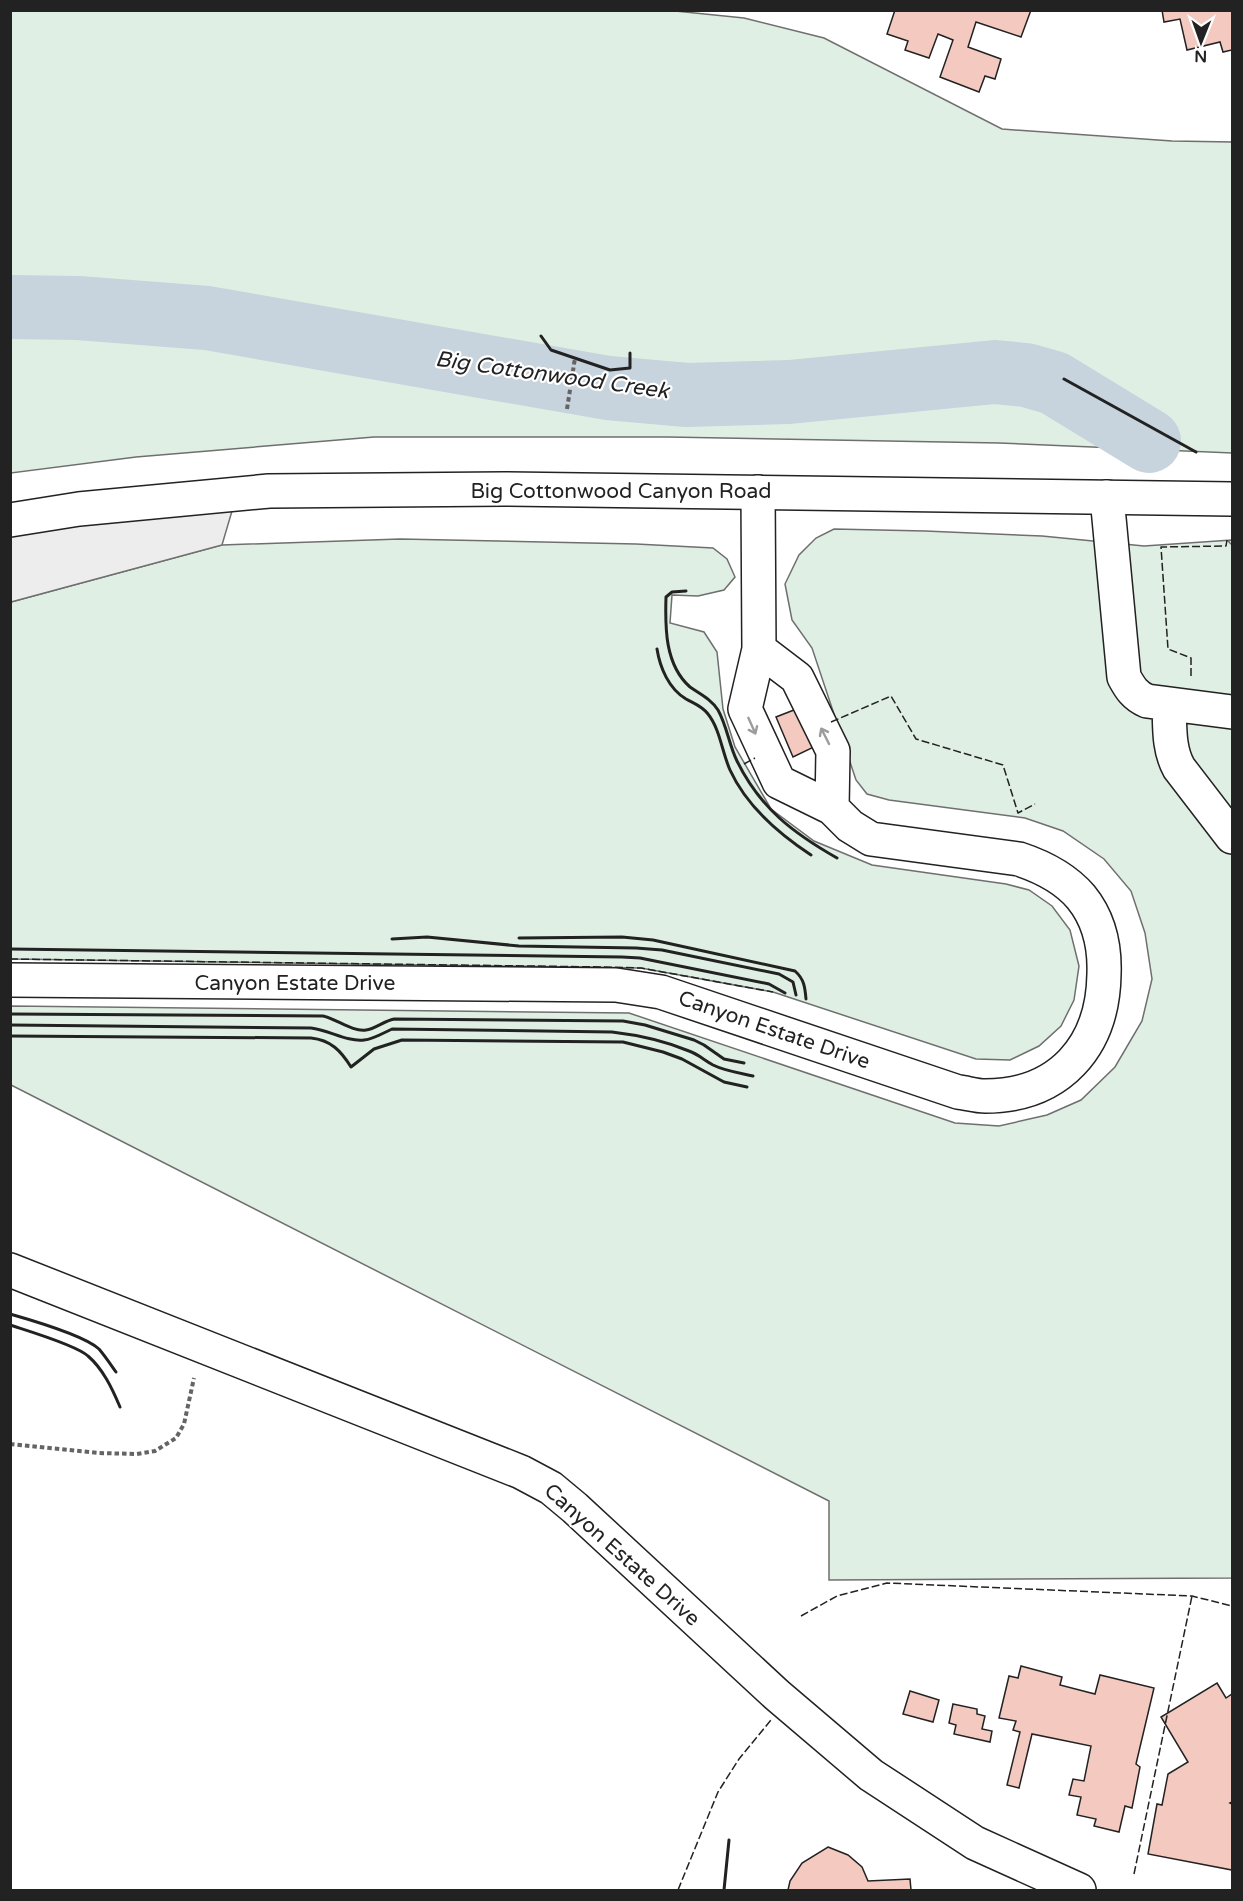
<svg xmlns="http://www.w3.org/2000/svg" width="1243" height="1901" font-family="'Varela Round',sans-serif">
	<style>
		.green { fill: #e0efe3; stroke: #6f6f6f; stroke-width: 1.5 }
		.parking { fill: #ededed; stroke: #6f6f6f; stroke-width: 1.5 }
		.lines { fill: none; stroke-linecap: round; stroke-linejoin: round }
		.river { stroke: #c7d3dd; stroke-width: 64 }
		.building { fill: #f3c9c0; stroke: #222; stroke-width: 1.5 }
		.minor-casing { stroke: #222; stroke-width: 36 }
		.major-casing { stroke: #222; stroke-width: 36 }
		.path { stroke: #646464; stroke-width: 4; stroke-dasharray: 4.5 3; stroke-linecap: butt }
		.minor { stroke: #fff; stroke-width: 33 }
		.major { stroke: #fff; stroke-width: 33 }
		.fence { stroke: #222; stroke-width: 1.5; stroke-dasharray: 8 3; stroke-linecap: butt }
		.wall { stroke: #222; stroke-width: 3 }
		.oneway { stroke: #9c9c9c }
		.labels { text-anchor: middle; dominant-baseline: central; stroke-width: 4.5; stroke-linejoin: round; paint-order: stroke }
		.street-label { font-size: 21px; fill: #222; stroke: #fff }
		.water-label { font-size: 22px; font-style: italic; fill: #222; stroke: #fff }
	</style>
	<rect width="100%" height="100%" fill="#fff"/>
	<path class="green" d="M10,11H675L744,18L824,38L1002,129L1172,141L1232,142V453L999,443L668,437H374L136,457L11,473Z
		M834,529L925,531L1042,536L1144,546L1232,540L1228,541L1232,545V1578L829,1580V1501L11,1085L10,1006L629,1013L955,1123L999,1126L1047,1115L1081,1100L1115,1067L1142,1021L1152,979L1145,933L1131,891L1104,859L1063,831L1025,818L889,800L867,794L856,780L812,648L792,620L785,584L799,555L816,538Z
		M400,539L636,544L713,548L727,559L735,577L724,590L698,596L672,595L670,623L704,632L717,652L723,709L735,747L771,809L814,841L872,865L1006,884L1029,890L1052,906L1070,930L1079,966L1074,1000L1061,1026L1039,1046L1010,1060L976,1059L773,992L641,968L11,959V602L222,545Z"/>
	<path class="parking" d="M237,494L222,545L11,602V520Z"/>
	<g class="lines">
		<path class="river" d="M10,307L78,308L207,318L608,388L687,395L789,392L995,372L1026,375L1054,383L1149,441"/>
	</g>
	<path class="building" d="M895,10H1031L1021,37L976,22L968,47L1001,59L995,79L985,76L979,92L940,77L953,40L938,34L929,58L905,50L908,41L887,34Z
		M1162,10H1232V50L1223,52L1220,42L1187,50L1180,19L1164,22Z
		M799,708L816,746L793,757L776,717Z
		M1021,1666L1062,1677L1060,1685L1095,1694L1100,1675L1154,1688L1136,1764L1140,1767L1132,1808L1125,1806L1119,1832L1094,1826L1096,1819L1077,1815L1081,1797L1069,1795L1073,1779L1084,1781L1091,1746L1032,1734L1019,1788L1007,1785L1020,1732L1013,1730L1016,1721L999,1718L1009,1676L1018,1678Z
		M1217,1683L1226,1698L1232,1694V1802L1230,1803L1232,1804V1870L1148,1854L1157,1804L1162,1805L1168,1774L1188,1762L1161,1717Z
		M910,1691L939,1700L933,1722L903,1714Z
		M953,1704L977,1709V1714L985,1716L982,1729L992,1731L990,1742L954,1734L956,1725L949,1723Z
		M828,1847L848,1855L862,1867L868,1881L910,1879L911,1890H788L790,1881L802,1863Z"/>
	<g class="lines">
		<defs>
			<path id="minor" d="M758,492L759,649L745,709L779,782L832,808L833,751L797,678L759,649
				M1107,497L1124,677C1130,688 1135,696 1147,701L1232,712
				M1169,704C1170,726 1168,748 1179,768L1232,837
				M10,980L616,985L661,992L958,1092C967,1093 976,1096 985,1096C1059,1096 1103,1047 1104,974C1105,947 1099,919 1081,897C1065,878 1043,867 1019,859L871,839L850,826L832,808
				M10,1270L521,1472L551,1488L575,1508L777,1695L871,1775L975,1843L1079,1890"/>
			<path id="major" d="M10,520L79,509L269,491L504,489L1232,499"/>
		</defs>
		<use href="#minor" class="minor-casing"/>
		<use href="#major" class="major-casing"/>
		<path class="path" d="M567,409L575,358
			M10,1444L99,1453L137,1454L155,1451L176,1438L184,1424L194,1378"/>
		<use href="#minor" class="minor"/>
		<use href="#major" class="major"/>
		<path class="fence" d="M1191,676V658L1168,649L1161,547L1226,546L1227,540
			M831,722L891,696L916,739L1003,765L1018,813L1035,804
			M744,764L755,758
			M10,959L604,967L641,968L773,992
			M801,1616L837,1596L887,1583L1192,1596L1232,1606
			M1134,1874L1192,1596
			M678,1890L718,1792L739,1759L771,1720"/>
		<path class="wall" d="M541,336L551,350L610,370L630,368V353
			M1064,379L1196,452
			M686,591L672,592L666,597C665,628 665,665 690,687C700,694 711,699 718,710C727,726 729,745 737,761C760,808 793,833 837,858
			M657,649C660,668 669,689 686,699C695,704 702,706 708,714C720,729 722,752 730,770C746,805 779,834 811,855
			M519,938L622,937L653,940L795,971C804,979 805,987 806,999
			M392,939L427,937L519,946L636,948L662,950L779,974L793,982L796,995
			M10,949L622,957L640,958L769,984L785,993
			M10,1014L323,1016C337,1019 352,1032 366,1030C375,1029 384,1021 394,1019L623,1021L645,1025L694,1040L704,1045L724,1059L744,1063
			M10,1025L311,1028C329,1030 347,1042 364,1040C374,1039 383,1033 392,1029L612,1032C638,1035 665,1041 689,1051C698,1054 704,1060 713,1065C725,1071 740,1073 753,1076
			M10,1036L311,1038C331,1040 341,1051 351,1067L374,1049L402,1040L623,1042L663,1052L682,1059L724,1082L747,1087
			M10,1314C31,1320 85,1336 99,1349C105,1356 111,1365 116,1372
			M10,1325C28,1331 76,1345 88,1356C103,1369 112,1388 120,1407
			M724,1890L729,1840"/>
	</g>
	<defs><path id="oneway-shaft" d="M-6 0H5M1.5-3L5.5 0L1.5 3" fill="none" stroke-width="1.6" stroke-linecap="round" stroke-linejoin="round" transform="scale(1.5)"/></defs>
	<g class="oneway">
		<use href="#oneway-shaft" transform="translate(752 726) rotate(66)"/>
		<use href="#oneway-shaft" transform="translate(825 736) rotate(-117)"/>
	</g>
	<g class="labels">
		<g class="street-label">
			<text x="621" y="491">Big Cottonwood Canyon Road</text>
			<text x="295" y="983">Canyon Estate Drive</text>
			<text transform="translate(774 1030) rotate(19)">Canyon Estate Drive</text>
			<text transform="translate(622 1555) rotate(42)">Canyon Estate Drive</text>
		</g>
		<g class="water-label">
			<text transform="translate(552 375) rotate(8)">Big Cottonwood Creek</text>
		</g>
	</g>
	<rect width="1243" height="1901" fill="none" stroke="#222222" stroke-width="24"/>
	<g transform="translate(1201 42) rotate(181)" stroke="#ffffff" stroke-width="4.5" paint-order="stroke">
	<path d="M0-4.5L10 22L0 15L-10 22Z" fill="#222222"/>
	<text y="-9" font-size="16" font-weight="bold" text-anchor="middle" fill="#222222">N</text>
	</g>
</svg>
